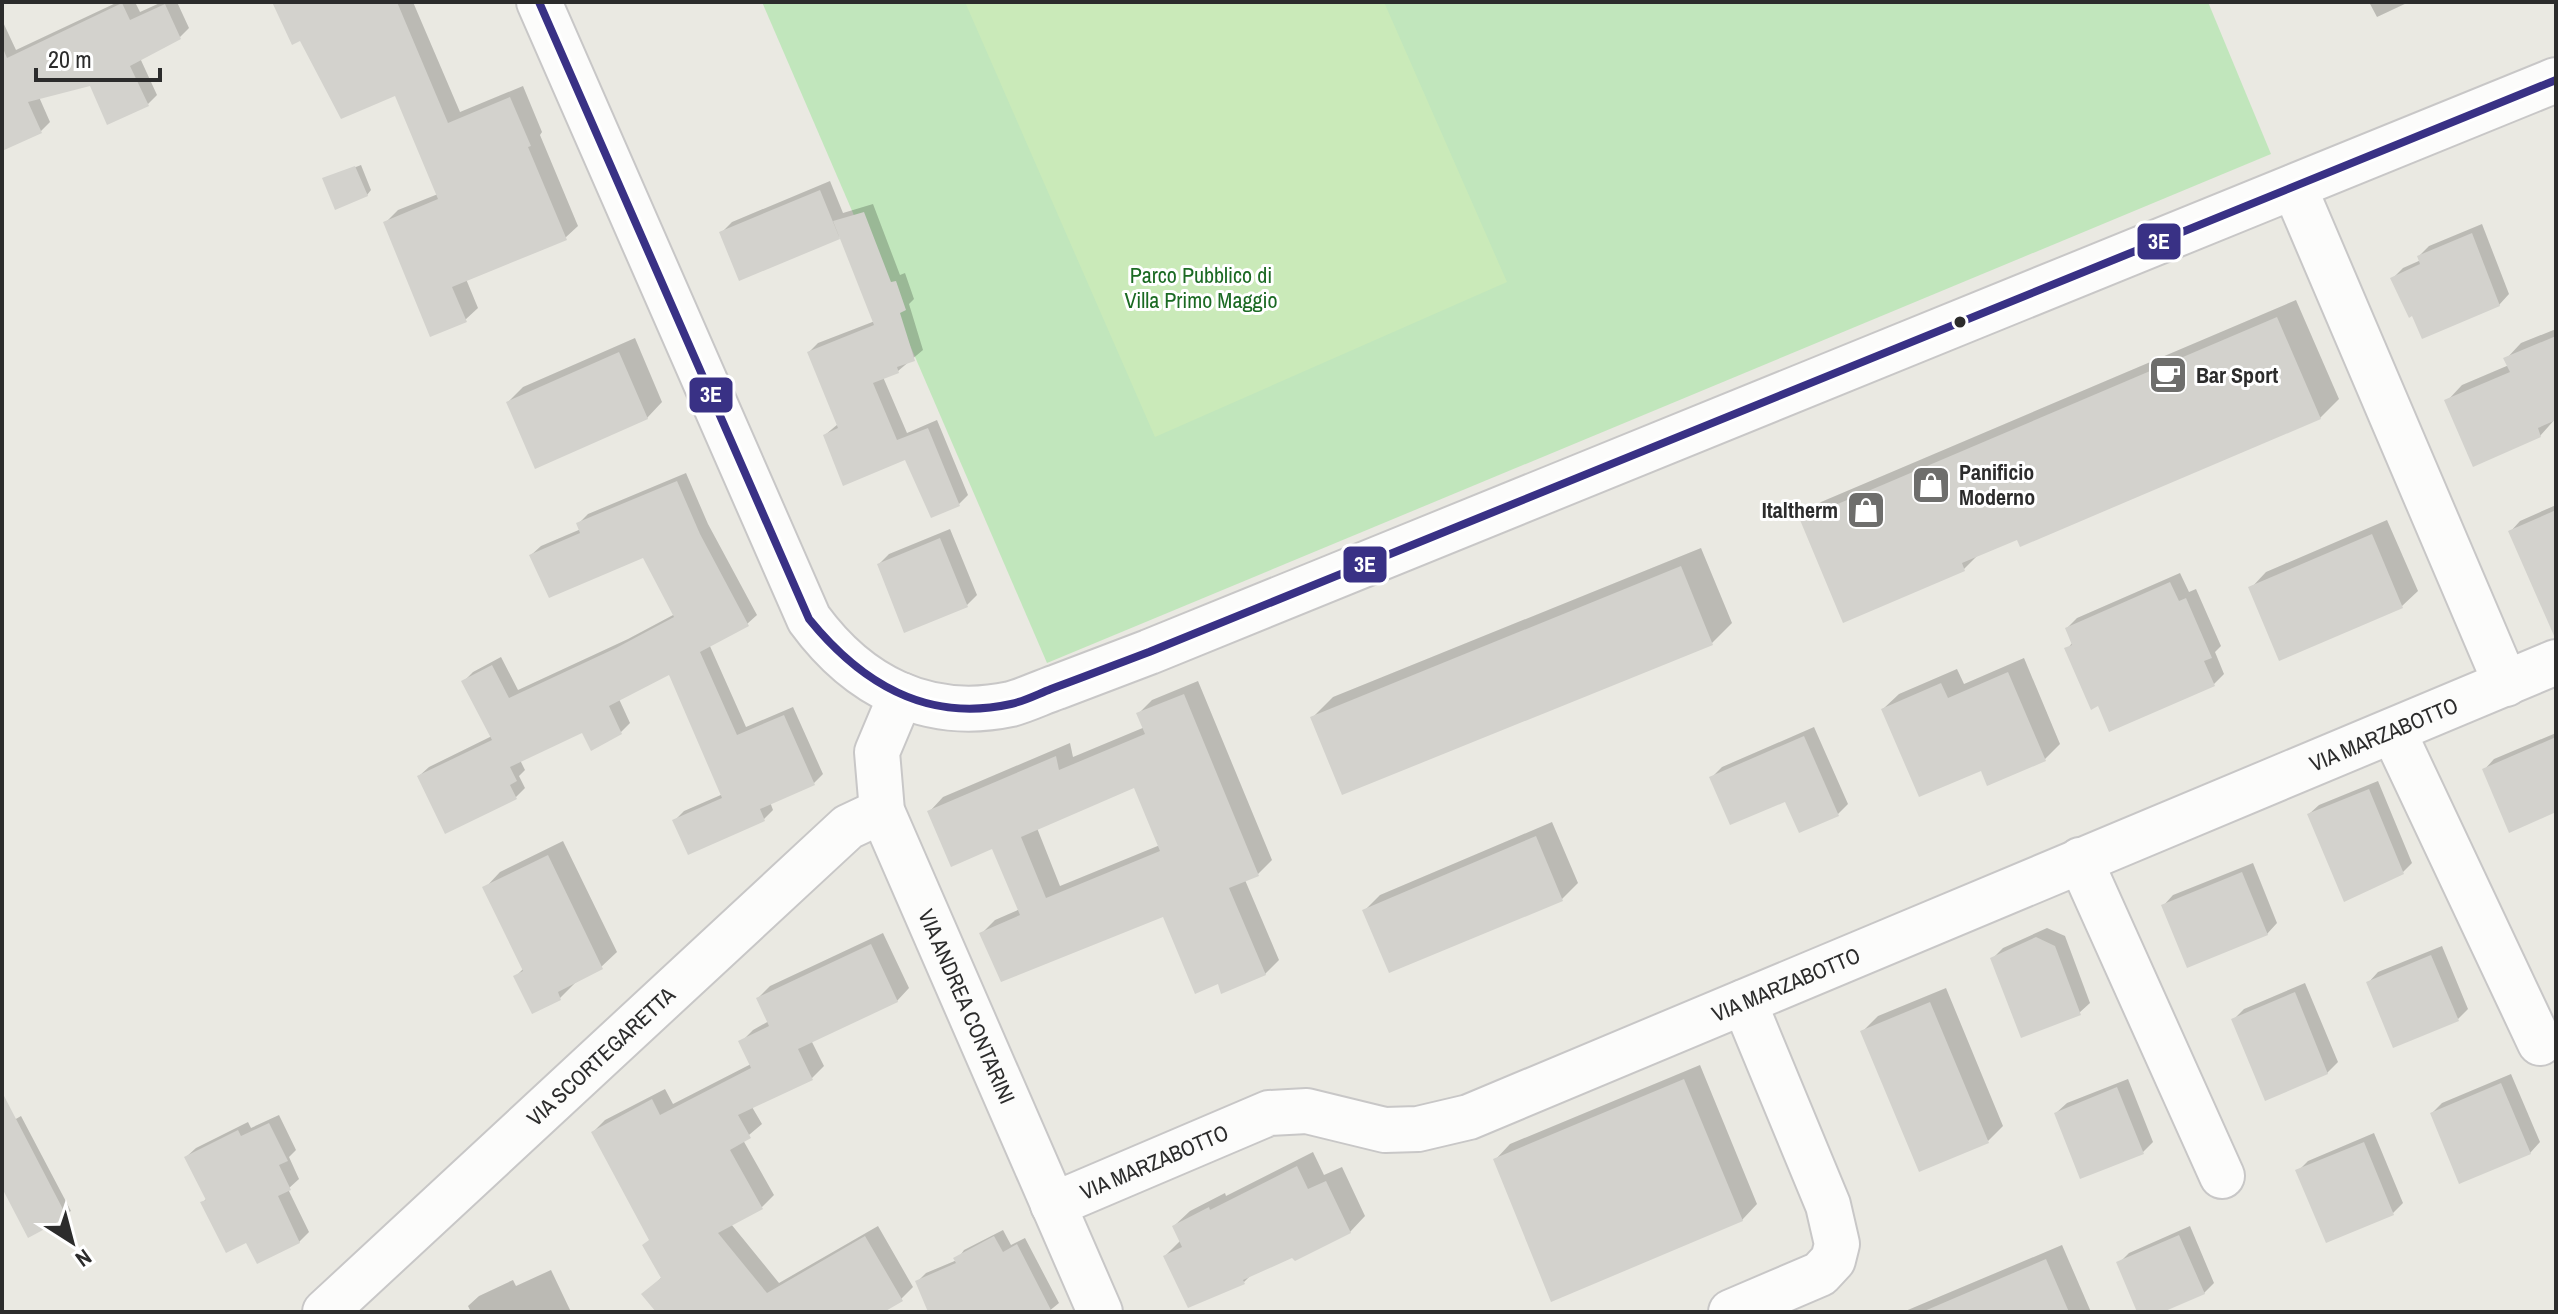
<svg xmlns="http://www.w3.org/2000/svg" width="2558" height="1314" font-family="'Archivo Narrow',sans-serif">
	<style>
		.green { fill: #c1e6bc }
		.pitch { fill: #caeab9 }
		.shadow { fill: #0003; fill-rule: evenodd }
		.building { fill: #d3d2cd; fill-rule: evenodd }
		.lines { fill: none; stroke-linecap: round; stroke-linejoin: round }
		.street-casing { stroke: #c8c7c7; stroke-width: 48 }
		.secondary-casing { stroke: #c8c7c7; stroke-width: 48 }
		.street { stroke: #fcfcfb; stroke-width: 44 }
		.secondary { stroke: #fcfcfb; stroke-width: 44 }
		.bus-1-casing { stroke: #fff; stroke-width: 14 }
		.bus-1 { stroke: #393185; stroke-width: 8 }
		.bus-dot { fill: #2c2c2c; stroke: #fff; stroke-width: 3 }
		.labels { text-anchor: middle; dominant-baseline: central; stroke-width: 6; stroke-linejoin: round; paint-order: stroke }
		.park-label { font-size: 22px; fill: #1b6a23; stroke: #fff }
		.poi-label { font-size: 22px; font-weight: bold; fill: #2c2c2c; stroke: #fff; text-anchor: start }
		.street-label { font-size: 22px; fill: #2c2c2c; stroke: #fff }
		.line-badge { stroke: #fff; stroke-width: 3 }
		.badge-label { font-size: 22px; text-anchor: middle; font-weight: bold; fill: #fff }
	</style>
	<rect width="100%" height="100%" fill="#eae9e2"/>
	<path class="green" d="M762,2H2208L2271,154L1047,663Z"/>
	<path class="pitch" d="M965,2H1384L1507,282L1155,437Z"/>
	<path class="shadow" d="M118,2H135L140,12L162,2H177L189,28L180,37L140,58L157,95L148,104L91,83L39,97L50,122L41,131L2,149V20L16,50Z
		M275,2H413L460,112L523,86L542,132L540,135L578,226L565,238L466,279L478,308L465,320L385,223L398,210L438,194L396,94L301,39Z
		M2369,2H2409L2377,17Z
		M361,165L371,190L367,195L328,178Z
		M830,181L843,213L873,204L900,275L905,273L914,299L909,304L923,350L898,371L883,377L907,433L937,420L968,495L959,504L932,515L906,458L825,435L838,424L809,352L818,343L875,321L841,235L839,237L722,232L732,222Z
		M2482,224L2509,294L2499,305L2393,278L2403,268L2421,260L2419,256L2429,246Z
		M2296,300L2339,399L2320,418L2018,537L1980,553L1964,569L1802,521L1821,502Z
		M2556,329V418L2540,436L2447,401L2462,385L2509,365L2506,359L2521,343Z
		M635,338L662,402L647,418L508,402L523,387Z
		M686,473L708,524L757,615L747,624L709,644L746,727L793,707L823,774L814,783L770,802L773,810L764,819L675,820L684,811L723,794L670,672L619,699L630,723L621,732L583,730L520,760L525,770L519,776L525,788L516,797L446,832L419,776L429,767L492,736L464,681L473,672L501,657L518,690L628,639L675,614L644,556L531,555L541,546L581,529L578,524L588,514Z
		M2556,505V580L2510,532L2520,521Z
		M2387,520L2418,591L2402,606L2251,588L2266,572Z
		M950,529L977,595L967,605L879,564L889,554Z
		M1701,548L1732,623L1712,643L1313,717L1333,697Z
		M2180,573L2189,592L2196,589L2221,646L2215,652L2224,674L2214,684L2099,703L2067,649L2073,642L2067,628L2077,618Z
		M2024,658L2060,744L2045,759L1982,768L1883,709L1899,694L1957,669L1964,684Z
		M1198,681L1272,860L1258,874L1245,880L1279,960L1265,974L1219,982L1164,915L982,933L995,920L1020,909L993,846L930,811L943,797L1070,743L1073,757L1145,727L1138,714L1152,700ZM1135,786L1160,845L1060,886L1037,828Z
		M1814,727L1848,804L1838,814L1712,777L1722,767Z
		M2556,733V811L2484,770L2494,759Z
		M2378,781L2412,863L2403,872L2309,814L2319,805Z
		M1552,822L1578,883L1562,899L1390,971L1365,910L1380,895Z
		M563,841L617,952L601,967L575,983L560,998L515,977L524,968L485,888L500,872Z
		M2253,863L2277,923L2267,934L2163,906L2173,895Z
		M2047,928L2065,936L2090,1003L2079,1013L1993,958L2003,948Z
		M883,933L909,988L897,1001L811,1040L824,1066L812,1078L752,1107L762,1124L743,1140L774,1195L762,1207L731,1224L779,1283L878,1226L913,1287L901,1299L880,1312H658L644,1294L662,1277L651,1239L593,1132L605,1120L665,1089L673,1104L751,1064L741,1042L753,1030L769,1021L758,998L770,986Z
		M2442,946L2468,1009L2458,1019L2368,983L2378,972Z
		M2305,983L2338,1062L2327,1073L2234,1019L2244,1009Z
		M1946,988L2003,1126L1988,1141L1862,1032L1878,1016Z
		M1700,1065L1757,1204L1742,1220L1495,1160L1510,1144Z
		M2511,1074L2540,1142L2530,1153L2432,1113L2442,1103Z
		M2128,1079L2153,1142L2143,1152L2056,1113L2067,1103Z
		M279,1115L296,1150L289,1157L299,1179L288,1189L309,1232L299,1242L247,1240L202,1203L207,1198L186,1157L196,1148L248,1122L251,1128Z
		M21,1116L71,1211L29,1235L2,1184V1127Z
		M2374,1133L2403,1203L2393,1213L2298,1171L2308,1161Z
		M1313,1152L1324,1175L1342,1167L1365,1216L1350,1232L1251,1275L1244,1282L1165,1256L1181,1240L1174,1226L1190,1211L1225,1193L1226,1196Z
		M2190,1226L2214,1283L2204,1293L2158,1312H2139L2119,1263L2129,1253Z
		M1003,1230L1011,1245L1025,1238L1059,1303L1048,1312H930L918,1281L926,1273L957,1260L964,1250Z
		M2062,1245L2091,1312H1903Z
		M551,1270L571,1312H471L468,1306L479,1296L513,1280L516,1286Z"/>
	<path class="building" d="M272,2H397L448,123L510,97L531,146L528,147L567,240L452,287L467,322L430,337L383,222L438,199L395,96L341,119L300,41L292,45Z
		M122,3L130,20L165,4L181,39L130,66L149,106L107,125L90,86L28,102L42,133L2,151V46L7,58Z
		M355,166L368,196L335,210L322,178Z
		M820,190L840,239L739,281L719,232Z
		M864,212L891,282L896,281L906,310L900,313L915,361L897,367L899,373L873,383L897,440L928,428L960,506L931,518L905,460L843,486L823,435L838,428L807,352L874,325L833,221Z
		M2472,233L2500,306L2422,339L2412,316L2409,318L2390,278L2420,264L2417,256Z
		M2277,317L2321,419L2020,547L2017,540L1962,563L1965,571L1843,623L1800,520Z
		M2556,336V420L2538,428L2541,437L2473,467L2444,400L2510,372L2503,358Z
		M619,352L648,419L535,469L506,402Z
		M677,481L700,534L749,626L700,652L737,735L784,715L815,785L760,809L765,821L688,855L672,820L722,798L669,675L609,706L622,734L591,751L582,733L510,767L517,781L510,785L517,799L445,834L417,776L492,740L461,681L492,665L509,698L616,648L674,617L643,558L549,598L529,555L580,533L576,523Z
		M2556,510V638H2555L2508,531Z
		M2372,534L2403,608L2279,661L2248,587Z
		M940,538L968,607L904,633L877,564Z
		M1681,566L1713,645L1342,795L1310,717Z
		M2170,582L2179,601L2186,598L2212,658L2204,661L2215,686L2109,732L2098,706L2091,710L2064,648L2072,645L2065,628Z
		M2008,672L2046,761L1987,786L1981,771L1919,797L1881,709L1941,683L1948,698Z
		M1184,694L1259,876L1229,888L1266,975L1221,994L1218,984L1195,994L1163,917L1001,982L979,933L1020,915L992,849L951,867L927,811L1056,756L1059,770L1145,734L1136,713ZM1134,788L1160,851L1046,898L1021,837Z
		M1804,736L1839,816L1799,833L1785,802L1730,825L1709,777Z
		M2556,737V812L2509,833L2482,769Z
		M2369,789L2404,874L2344,902L2307,814Z
		M1536,836L1563,901L1389,973L1362,910Z
		M548,855L603,969L558,992L561,1000L532,1014L513,976L523,971L482,887Z
		M2242,872L2268,935L2187,968L2161,905Z
		M2036,937L2055,946L2081,1015L2021,1038L1990,958Z
		M871,944L898,1002L798,1049L813,1080L738,1115L751,1138L730,1150L763,1209L718,1233L767,1293L865,1236L903,1301L884,1312H656L641,1294L661,1278L642,1245L649,1240L591,1132L652,1099L660,1115L751,1068L738,1041L769,1026L756,998Z
		M2431,955L2459,1021L2393,1048L2366,982Z
		M2295,992L2328,1074L2265,1101L2231,1019Z
		M1930,1002L1989,1143L1919,1172L1860,1031Z
		M1684,1079L1743,1221L1551,1302L1493,1159Z
		M2501,1083L2531,1154L2459,1184L2430,1113Z
		M2117,1087L2144,1154L2080,1179L2054,1113Z
		M2,1092L67,1217L28,1238L2,1188Z
		M269,1123L288,1161L279,1165L291,1190L278,1196L300,1243L257,1264L246,1243L226,1253L200,1202L206,1200L184,1157L238,1130L241,1136Z
		M2364,1142L2394,1215L2326,1243L2295,1170Z
		M1297,1166L1308,1189L1326,1181L1351,1233L1295,1261L1292,1258L1243,1280L1245,1284L1188,1308L1163,1256L1182,1247L1172,1226L1209,1207L1210,1210Z
		M2179,1235L2205,1294L2163,1312H2137L2116,1262Z
		M994,1236L1003,1252L1017,1244L1052,1312H928L915,1281L956,1263L953,1258Z
		M2046,1259L2069,1312H1922Z"/>
	<g class="lines">
		<defs>
			<g id="street">
				<path d="M2294,187L2506,684"/>
				<path d="M2393,731L2540,1043"/>
				<path d="M2080,860L2222,1176"/>
				<path id="s1" d="M1053,1205L1269,1113L1307,1111L1385,1130L1418,1129L1469,1117L2556,662"/>
				<path id="s2" d="M325,1312L848,827L882,811"/>
				<path d="M1731,1312L1820,1274L1833,1260L1837,1244L1828,1205L1744,1002"/>
			</g>
			<g id="secondary">
				<path d="M539,2L809,619C858,686 927,722 1011,704C1026,700 1042,692 1057,687C1088,675 1118,664 1149,652L2556,80"/>
				<path id="s3" d="M901,695L877,752L882,811L1100,1312"/>
			</g>
		</defs>
		<use href="#street" class="street-casing"/>
		<use href="#secondary" class="secondary-casing"/>
		<use href="#street" class="street"/>
		<use href="#secondary" class="secondary"/>
		<defs>
			<path id="bus-1" d="M539,2L809,619C861,683 926,723 1011,704C1025,701 1038,694 1051,689C1084,677 1117,664 1149,652L2556,80"/>
		</defs>
		<use href="#bus-1" class="bus-1-casing"/>
		<use href="#bus-1" class="bus-1"/>
	</g>
	<defs>
		<symbol id="cafe-square" viewBox="-11 -11 22 22"><rect x="-9" y="-9" width="18" height="18" rx="4" fill="#6e6e6c" stroke="#fff"/><path d="M-5.5-4.5H6V0H3Q3 3.5 0 3.5H-2.5Q-5.5 3.5-5.5 0ZM3-3.2v2h1.7v-2ZM-6 4.5H4V6H-6Z" fill="#fff"/></symbol>
		<symbol id="shop-square" viewBox="-11 -11 22 22"><rect x="-9" y="-9" width="18" height="18" rx="4" fill="#6e6e6c" stroke="#fff"/><path d="M-5-2.5h2.3a2.7 3.5 0 0 1 5.4 0H5L5.5 6h-11ZM-1.5-2.5h3a1.5 2.3 0 0 0-3 0Z" fill="#fff"/></symbol>
	</defs>
	<g fill-rule="evenodd">
		<use href="#cafe-square" x="2146" y="353" width="44" height="44"/>
		<use href="#shop-square" x="1909" y="463" width="44" height="44"/>
		<use href="#shop-square" x="1844" y="488" width="44" height="44"/>
	</g>
	<circle class="bus-dot" cx="1960" cy="322" r="7"/>
	<g class="labels">
		<g class="park-label">
			<text x="1201" y="275">Parco Pubblico di<tspan x="1201" dy="25">Villa Primo Maggio</tspan></text>
		</g>
		<g class="poi-label">
			<text x="2196" y="375">Bar Sport</text>
			<text x="1959" y="472">Panificio<tspan x="1959" dy="25">Moderno</tspan></text>
			<text x="1838" y="510" text-anchor="end">Italtherm</text>
		</g>
		<g class="street-label">
			<text stroke="none"><textPath href="#s1" startOffset="1430">VIA MARZABOTTO</textPath></text>
			<text stroke="none"><textPath href="#s1" startOffset="782">VIA MARZABOTTO</textPath></text>
			<text stroke="none"><textPath href="#s3" startOffset="334">VIA ANDREA CONTARINI</textPath></text>
			<text stroke="none"><textPath href="#s2" startOffset="376">VIA SCORTEGARETTA</textPath></text>
			<text stroke="none"><textPath href="#s1" startOffset="110">VIA MARZABOTTO</textPath></text>
		</g>
	</g>
	<g class="line-badge">
		<rect x="2136" y="222" width="46" height="39" rx="8" fill="#393185"/>
		<rect x="688" y="376" width="46" height="38" rx="8" fill="#393185"/>
		<rect x="1342" y="545" width="46" height="39" rx="8" fill="#393185"/>
	</g>
	<g class="badge-label">
		<text x="2159" y="249">3E</text>
		<text x="711" y="402">3E</text>
		<text x="1365" y="572">3E</text>
	</g>
	<rect width="2558" height="1314" fill="none" stroke="#2c2c2c" stroke-width="8"/>
	<g transform="translate(72 1242) rotate(144)" stroke="#ffffff" stroke-width="6" paint-order="stroke">
	<path d="M0-6L14 30L0 20L-14 30Z" fill="#2c2c2c"/>
	<text y="-12" font-size="22" font-weight="bold" text-anchor="middle" fill="#2c2c2c">N</text>
	</g>
	<path d="M36 68v12h124v-12" fill="none" stroke="#2c2c2c" stroke-width="4"/>
	<text x="48" y="68" font-size="24" fill="#2c2c2c" stroke="#ffffff" stroke-width="6" paint-order="stroke">20 m</text>
</svg>
